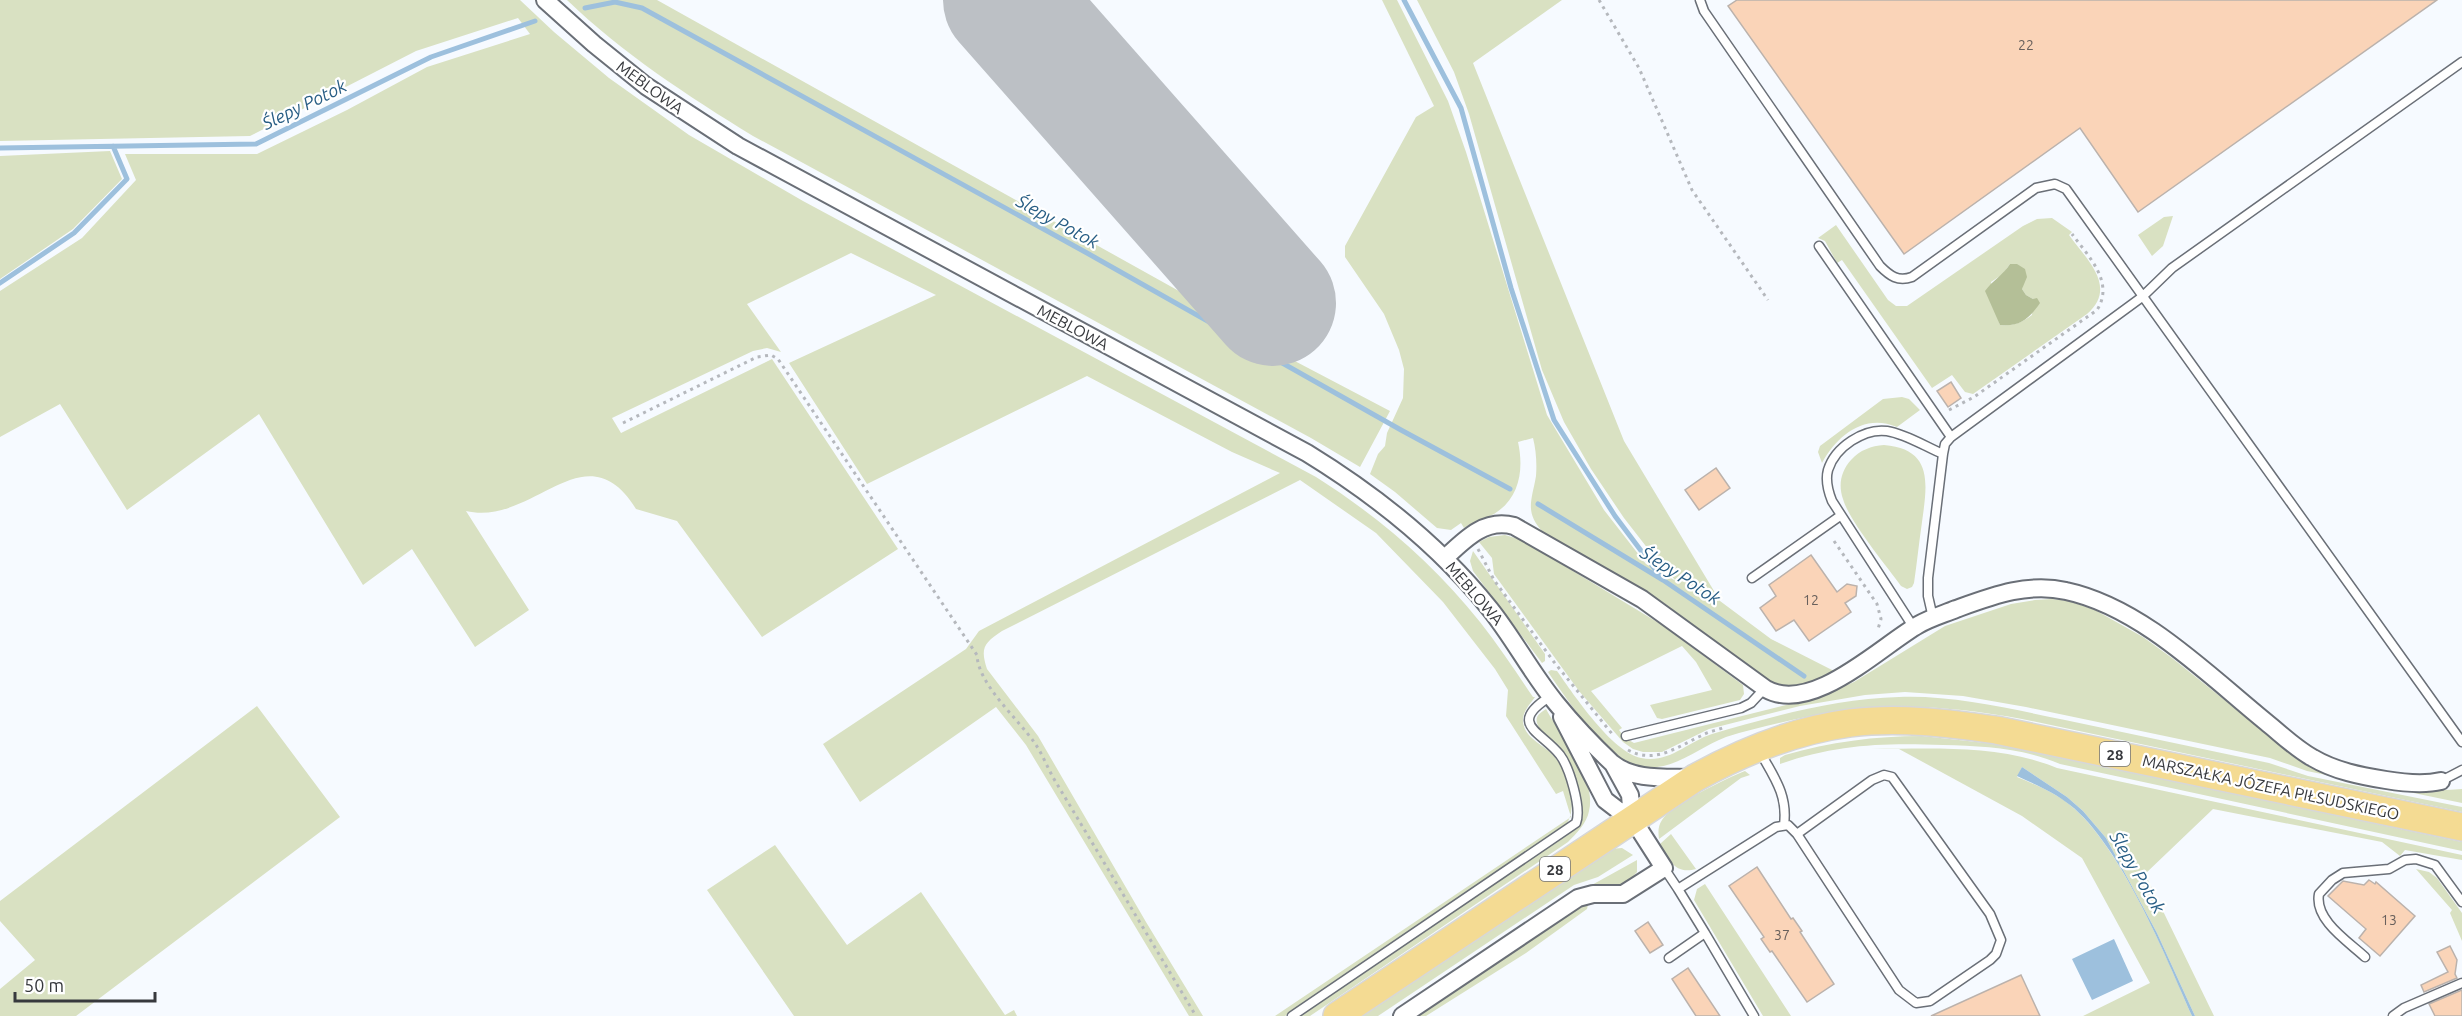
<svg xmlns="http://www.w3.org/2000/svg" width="2462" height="1016" font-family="Ubuntu,sans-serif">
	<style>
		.green { fill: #d9e1c2; fill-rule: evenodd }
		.forest { fill: #b4bf97 }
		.water { fill: #9dc0dd }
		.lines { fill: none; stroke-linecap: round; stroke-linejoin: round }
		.stream { stroke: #9dc0dd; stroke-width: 5 }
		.runway { stroke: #bcc0c5; stroke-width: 126 }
		.building { fill: #fad4b8; stroke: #bbb2ac; stroke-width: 1.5 }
		.service-casing { stroke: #6a6f77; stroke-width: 11 }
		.minor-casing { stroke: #6a6f77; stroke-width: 20 }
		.primary-casing { stroke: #d7d7d8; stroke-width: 30 }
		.path { stroke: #b5b8bd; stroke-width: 3; stroke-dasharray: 3 4.5; stroke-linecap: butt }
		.service { stroke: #fff; stroke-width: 8 }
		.minor { stroke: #fff; stroke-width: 16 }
		.primary { stroke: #f4db93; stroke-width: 27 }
		.labels { text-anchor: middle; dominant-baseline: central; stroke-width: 4.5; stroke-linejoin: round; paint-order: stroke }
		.number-label { font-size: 14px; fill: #68605c }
		.shield { fill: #fff; stroke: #737477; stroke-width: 1.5 }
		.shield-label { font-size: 15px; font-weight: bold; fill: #37393d }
		.street-label { font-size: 16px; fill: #37393d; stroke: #fff }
		.water-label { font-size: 18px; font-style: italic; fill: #275d84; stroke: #fff }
	</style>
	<rect width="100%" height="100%" fill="#f6faff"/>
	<path class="green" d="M0,0H520L554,32L609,78L689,135L803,201L1316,477C1379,517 1434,564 1480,622C1499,646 1516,672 1533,697H1535C1530,704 1522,712 1523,722C1525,739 1543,744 1554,756C1568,772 1579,806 1566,825L1285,1016H1275L1571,817L1563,791L1556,794L1506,716L1508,690L1495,669L1443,602L1376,533L1300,480L1002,631C984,643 980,648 987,669L1038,736L1146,922L1203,1016H1189L1026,745L996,707L860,802L823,744L966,649L979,631L1280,473L1232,452L1087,376L867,484L789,363L936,295L851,253L747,304L781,352L767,348L753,351L612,418L621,433L772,359L898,549L762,637L677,521L636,509C585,427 534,527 466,511L529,610L475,647L412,549L363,585L259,414L127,510L60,404L0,437V291L82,238L136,180L125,154H257L347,110L427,67L530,34L518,18L416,51L250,136L0,141Z
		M567,0H657L1222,315L1234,329L1390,411L1360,467L1311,438L753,136C688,96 622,53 567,0Z
		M1382,0H1397L1448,101L1466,152L1547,415L1604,510L1646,564L1676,581L1659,563L1624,518L1591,469L1564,422L1542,370L1469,114L1454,72L1417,0H1562L1473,63L1624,441L1720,601L1771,639L1834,671C1820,678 1801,688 1786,688C1779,688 1773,683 1767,680L1664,603L1543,532C1524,512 1532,500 1536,476C1537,463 1536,450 1533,438L1518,442C1524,469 1520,498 1494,514C1485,519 1474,521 1464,528L1461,523L1451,530L1437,528L1395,492L1370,474L1378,454L1385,446L1387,433L1403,398L1404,369L1399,350L1384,314L1345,257V246L1416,117L1434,106Z
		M110,151L122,179L73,229L0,279V156Z
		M2173,216L2163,246L2152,256L2138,235L2164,217Z
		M2052,218L2072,232L2069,235C2087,260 2118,287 2087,314L1973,394L1965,392L1952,375L1932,388L1842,260L1837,263L1825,241L1818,238L1836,225L1888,300L1896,306H1907L2023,226L2037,219ZM2010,264L2023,282L2022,289L2026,295L2033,299L2032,315C2021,323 2014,326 2000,325L1996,313L1991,282L2003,274Z
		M1902,397L1909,399L1920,410L1897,427C1865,413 1837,435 1822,463L1818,452L1820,446L1883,399Z
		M1884,445C1934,449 1927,485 1922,522C1919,542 1917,563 1914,583L1912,587L1907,589L1901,586C1886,565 1849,521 1843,499C1838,485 1841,471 1851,460C1860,450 1871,446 1884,445Z
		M1505,535L1522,540L1662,625L1743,685L1744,694L1740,700L1662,719L1657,718L1650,705L1712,690L1696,662L1682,646L1591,691L1622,728L1619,730L1625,738L1634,743L1818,697L1854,682L1945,626L2011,604L2035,600L2052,599L2069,601L2095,610L2143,637L2172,658L2306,765C2356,780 2410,794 2462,789V803L2307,771L2270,758L2026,707L1963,696L1905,692L1865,695L1800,706L1709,729L1662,752H1643L1633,749L1623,742L1579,691L1494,574L1492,558L1479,542L1489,537Z
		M1473,551L1545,654V661L1542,663L1473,571L1470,561Z
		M1551,670L1557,671C1574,695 1612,752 1641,758C1669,764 1687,742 1712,734C1773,716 1835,699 1899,697C1954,695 2011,709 2065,720C2133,734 2201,749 2269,763L2308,776L2462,807V812L2022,719C1947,705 1880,701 1806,717C1779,723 1751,729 1726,737C1697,748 1671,774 1638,766C1606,759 1566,698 1548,672Z
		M257,706L340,817L76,1016H0V989L35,960L0,921V901Z
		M1546,709C1561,737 1597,779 1589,811C1587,823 1576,834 1568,842L1310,1016H1299L1576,829L1581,822L1583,813C1580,792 1574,763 1560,747C1552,739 1540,734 1537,723C1535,716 1540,713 1546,709Z
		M1922,736L2004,745L2462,842V851L2060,764C2023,748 1983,746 1943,745C1883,743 1838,744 1780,764V758L1785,755C1830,742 1875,736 1922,736Z
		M1871,749C1932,749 1999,744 2057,768L2462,855V860L2405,850L2400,856L2382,842L2213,809L2145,874L2214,1016H2195L2157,933L2106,838L2083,811L2067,797L2022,767L2017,777C2036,785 2054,792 2070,805C2120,845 2166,956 2192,1016H2083L2150,983L2082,858L2022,816L1899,749Z
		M1745,771L1750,775L1741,778L1659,839C1658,832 1658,826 1662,820C1671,805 1727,778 1745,771Z
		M1671,834L1696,869C1676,875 1668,860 1660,844Z
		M775,845L847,945L921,892L1005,1015L1014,1010L1017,1016H794L707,890Z
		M1622,848L1633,855L1598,877L1574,885L1378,1016H1361L1610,849Z
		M1637,860V872L1626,884L1590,886Z
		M2416,869L2429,872L2437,878L2462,913V941L2450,913L2452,910Z
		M1705,884L1791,1016H1763L1694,900L1697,889Z
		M1588,905L1587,909L1526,953L1426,1016H1418L1578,908Z"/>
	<path class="forest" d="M2010,264H2017L2025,269L2027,277L2022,289L2026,295L2033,299L2037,298L2040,303C2029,319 2020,327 2000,325L1985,291C1992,281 2003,275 2010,264Z"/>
	<path class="water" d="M2022,767L2067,797L2083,811L2106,838L2157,933L2195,1016H2192C2166,957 2120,844 2070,805C2054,792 2036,785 2017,776Z
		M2114,939L2133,981L2092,1000L2072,959Z"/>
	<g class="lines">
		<path class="stream" d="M1404,0L1461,108L1511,288L1554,420L1615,516L1663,580
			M585,8L615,2L642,8L1087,253L1401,430L1510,489
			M0,148L256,144L431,57L535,21
			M0,283L74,233L127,179L113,146
			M1538,504L1663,580L1804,676"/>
		<path class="runway" d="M1006,0L1273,303"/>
	</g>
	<path class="building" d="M1737,0H2437L2138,212L2080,128L1904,254L1728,6Z
		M1951,382L1961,398L1948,407L1937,391Z
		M1716,468L1730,488L1699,510L1685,490Z
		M1811,555L1837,592L1847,584L1857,586L1856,596L1845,603L1851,612L1809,641L1794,620L1776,631L1760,608L1776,596L1769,585Z
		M1757,867L1791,919L1793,918L1802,931L1800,932L1834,984L1807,1002L1772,951L1770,952L1761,939L1764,937L1729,886Z
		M2369,880L2375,884L2376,882L2415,916L2380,956L2359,938L2366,929L2328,896L2343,881L2364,885Z
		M1648,922L1663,945L1650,953L1635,931Z
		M2450,946L2457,960L2455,974L2457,978L2424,992L2421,985L2448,972L2437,952Z
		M1688,968L1720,1016H1696L1672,979Z
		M2021,975L2040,1016H1931Z
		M2462,990V1016H2435L2429,1004Z"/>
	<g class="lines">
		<defs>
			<path id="service" d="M1700,0L1704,11L1880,266C1890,276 1898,282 1912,277L2036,188L2055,184L2066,189L2462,742
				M1819,246L1951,437L1945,444L1943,454L1928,578V596L1933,618
				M1951,437L2142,297L2172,268L2462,62
				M1752,578L1840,516
				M1914,628L1832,501C1828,491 1825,481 1828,470C1835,447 1864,428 1887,431C1906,434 1926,447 1943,454
				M1626,736L1741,708L1751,703L1765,688
				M1760,752C1774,777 1788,795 1784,825
				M2441,781L2462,770
				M1664,868L1678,889L1776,827L1788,825L1797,834L1899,990L1916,1003L1930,1001L1990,960L1996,954L2001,940L1990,914L1892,777L1884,775L1872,780L1797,834
				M1705,933L1754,1016
				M2365,957C2349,942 2314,920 2319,894L2332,880L2343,873L2389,869L2405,860L2416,859L2435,865L2462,902
				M1669,958L1705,933L1678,889
				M1292,1016L1576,823C1582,808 1569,767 1560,755C1541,731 1506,724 1551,696
				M2393,1016L2404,1008L2462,983"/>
			<path id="minor" d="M545,0L594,44L646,86L738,146L1307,453C1377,496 1439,545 1490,609C1514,639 1532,674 1556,703C1573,724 1593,745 1612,763C1634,781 1666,777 1693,778
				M1445,558C1465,539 1485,518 1514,526L1642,599L1766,689C1812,715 1881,646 1918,625C1930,618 1944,614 1956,609C1992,596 2028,582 2066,591C2141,607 2207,674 2266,722C2281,734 2296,749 2313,758C2335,771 2361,776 2386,780C2404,783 2424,785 2441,781
				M1613,764L1630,795L1632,818
				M1402,1016L1578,898L1593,894H1623L1664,868L1632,818L1618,810L1605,800L1562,717"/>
			<path id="primary" d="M1337,1016L1695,778C1742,752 1797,730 1850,723C1899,717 1948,723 1996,730L2462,827"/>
		</defs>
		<use href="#service" class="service-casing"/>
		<use href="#minor" class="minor-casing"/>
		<use href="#primary" class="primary-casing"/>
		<path class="path" d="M1599,0L1639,68L1692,190L1768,300
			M1949,410L1974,397L2097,310C2115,282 2088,256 2072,234
			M623,423L757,357L771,355L778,359L977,655C978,684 1017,718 1034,742C1042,753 1047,767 1054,779L1196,1016
			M1834,541L1877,604L1881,619L1878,629
			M1478,549L1494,580L1554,662L1613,735
			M1628,750C1656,765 1678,746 1703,735C1710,731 1718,730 1725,727"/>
		<use href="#service" class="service"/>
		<use href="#minor" class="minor"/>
		<use href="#primary" class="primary"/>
	</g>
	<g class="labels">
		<g class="number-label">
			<text x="2026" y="45">22</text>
			<text x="1811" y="600">12</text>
			<text x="2389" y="920">13</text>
			<text x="1782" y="935">37</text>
		</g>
		<g class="shield">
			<rect x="2100" y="742" width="30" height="24" rx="4.5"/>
			<rect x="1540" y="857" width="30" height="24" rx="4.5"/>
		</g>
		<g class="shield-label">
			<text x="2115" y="754">28</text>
			<text x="1555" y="869">28</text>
		</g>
		<g class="street-label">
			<text transform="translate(650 87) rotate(36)">MEBLOWA</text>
			<text transform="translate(1073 327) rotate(28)">MEBLOWA</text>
			<text transform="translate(1475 593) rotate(49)">MEBLOWA</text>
			<text transform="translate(2271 787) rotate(12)">MARSZAŁKA JÓZEFA PIŁSUDSKIEGO</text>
		</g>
		<g class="water-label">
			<text transform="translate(304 104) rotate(-26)">Ślepy Potok</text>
			<text transform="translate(1058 221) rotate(29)">Ślepy Potok</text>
			<text transform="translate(1681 575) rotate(33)">Ślepy Potok</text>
			<text transform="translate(2138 872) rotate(60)">Ślepy Potok</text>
		</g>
	</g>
	<path d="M15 992v9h140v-9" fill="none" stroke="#37393d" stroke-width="3"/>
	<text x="24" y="992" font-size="18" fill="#37393d" stroke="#ffffff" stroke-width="4.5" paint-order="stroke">50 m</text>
</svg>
